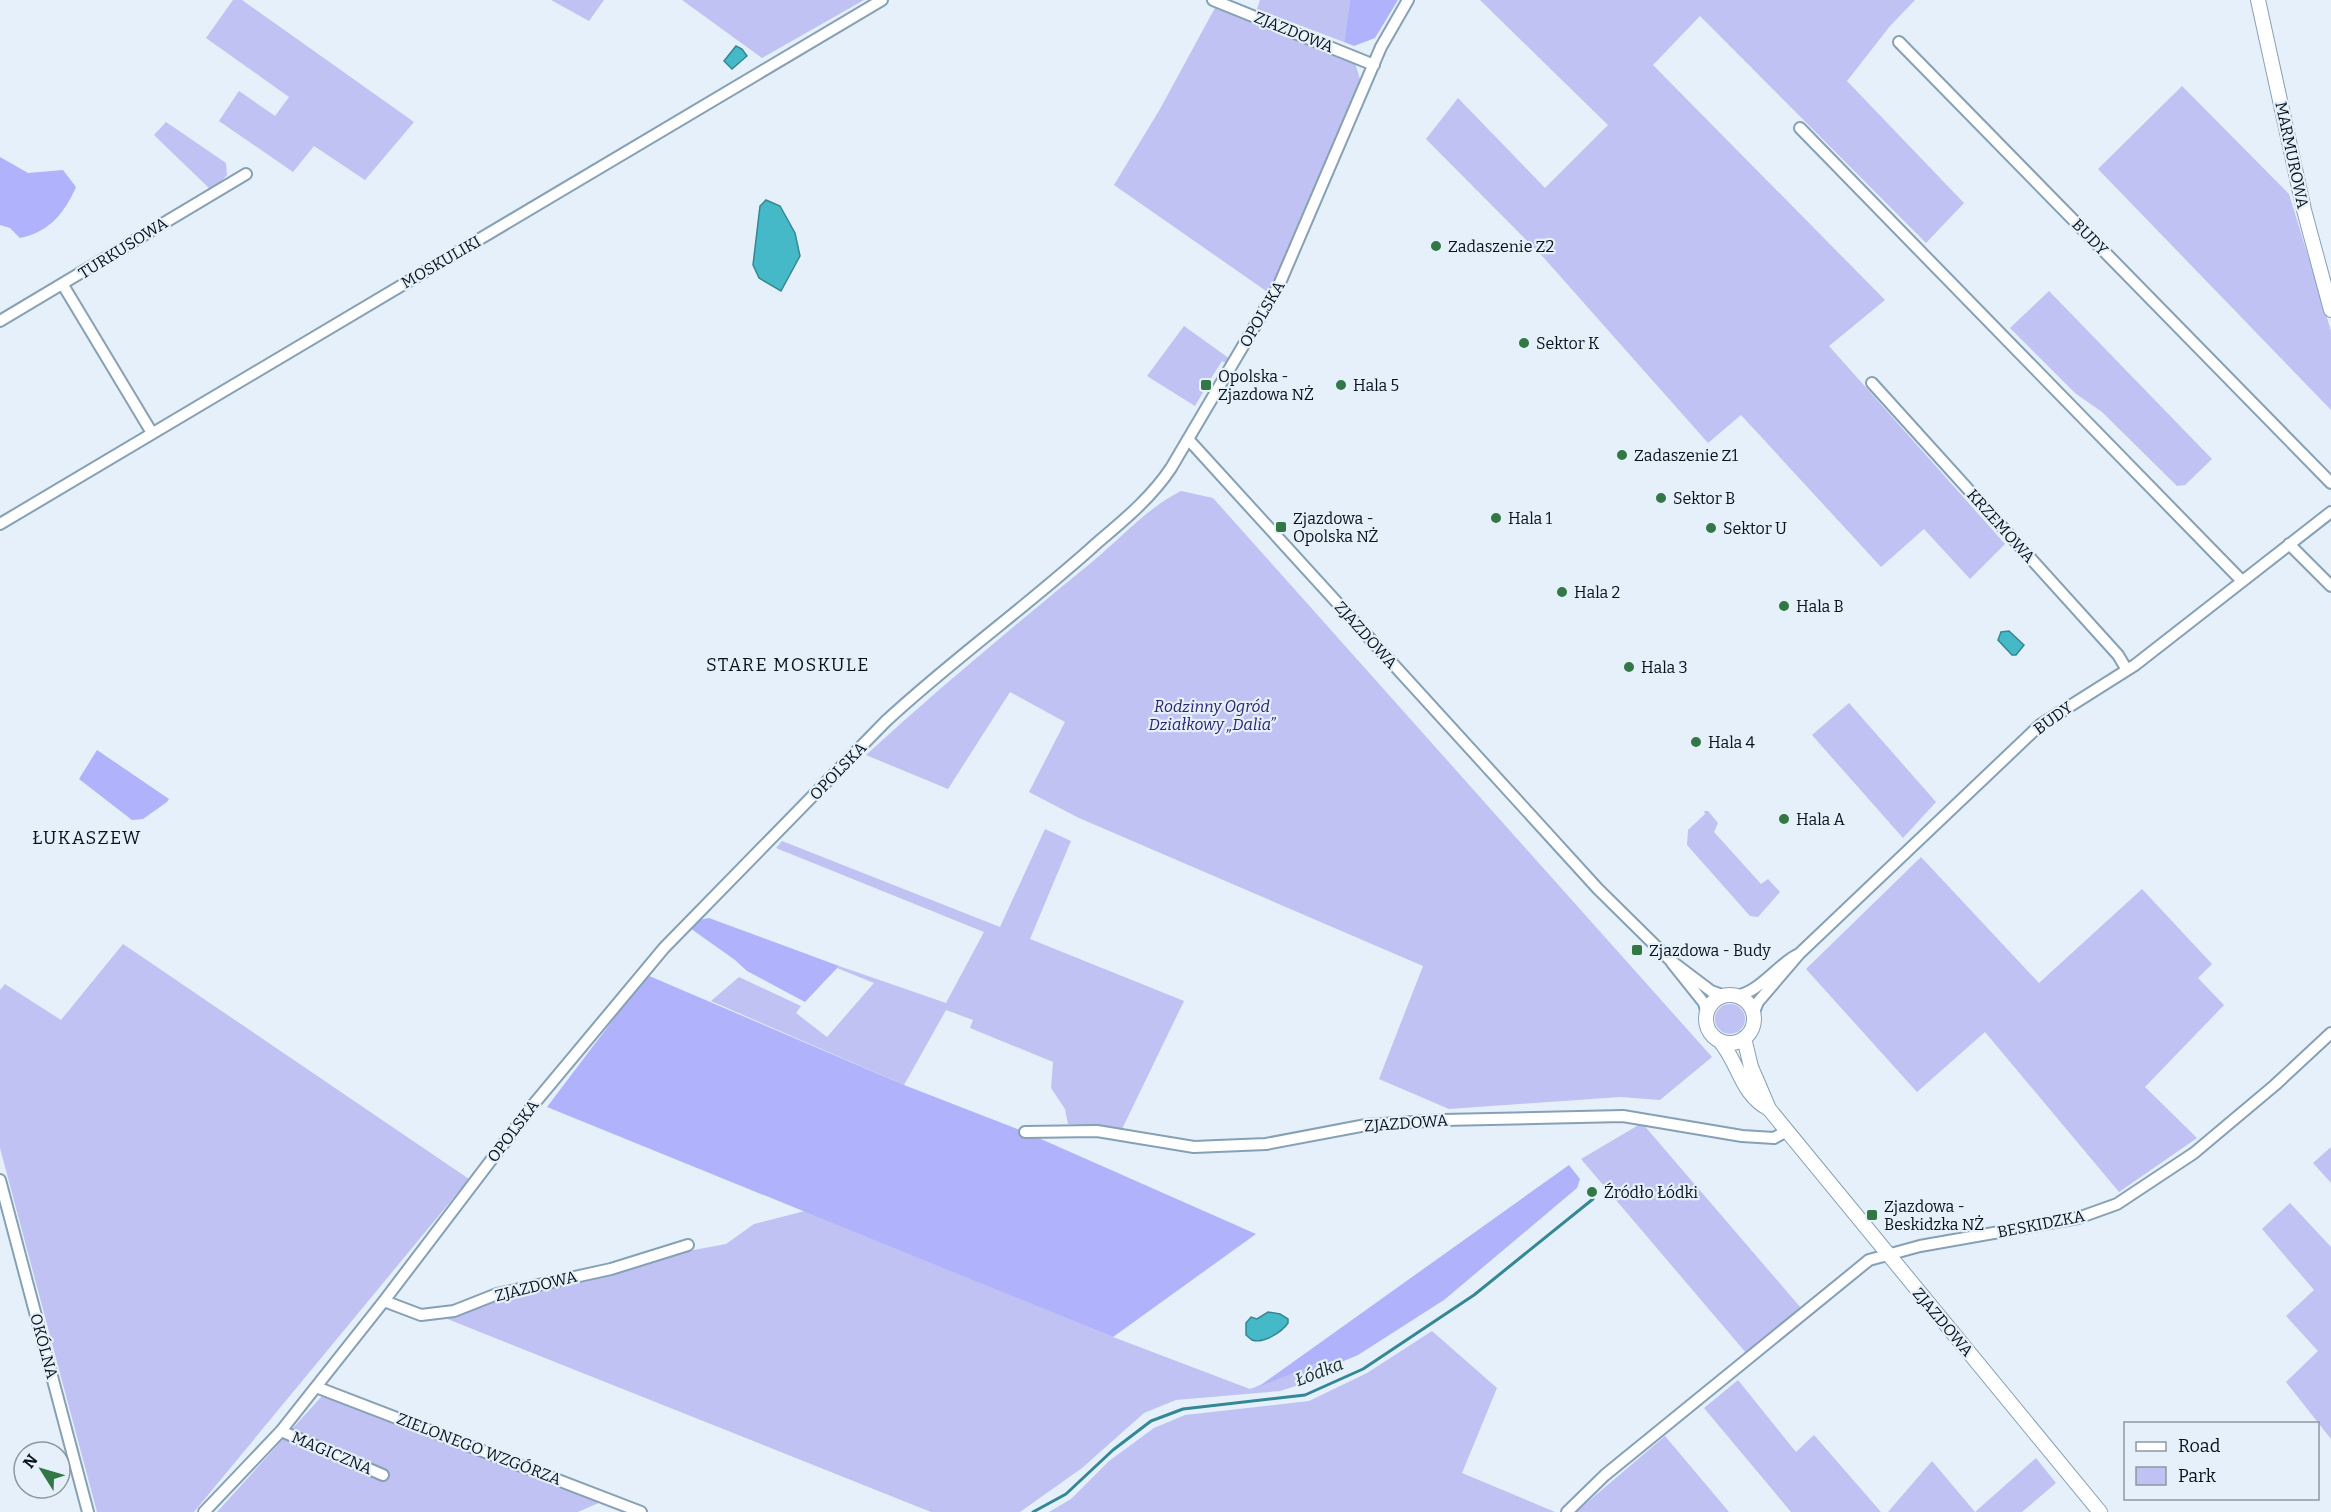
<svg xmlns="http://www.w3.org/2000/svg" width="2331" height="1512" font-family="Bitter,serif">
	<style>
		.green { fill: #bfc2f3 }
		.forest { fill: #b0b2fb }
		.water { fill: #46b9c8; stroke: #348794; stroke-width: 1.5 }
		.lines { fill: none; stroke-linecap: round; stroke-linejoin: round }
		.stream { stroke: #348794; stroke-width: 3 }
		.minor-casing { stroke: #86a0b6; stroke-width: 14 }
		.tertiary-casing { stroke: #86a0b6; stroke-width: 16 }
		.minor { stroke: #fff; stroke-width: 10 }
		.tertiary { stroke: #fff; stroke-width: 14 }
		.poi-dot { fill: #317845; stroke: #e5f0fa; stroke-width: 2 }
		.labels { text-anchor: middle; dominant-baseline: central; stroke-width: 4.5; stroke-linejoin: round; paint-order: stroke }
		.street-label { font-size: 16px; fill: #09131b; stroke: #e5f0fa }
		.poi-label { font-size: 16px; fill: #09131b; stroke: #e5f0fa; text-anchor: start }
		.park-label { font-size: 16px; font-style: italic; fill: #2d2173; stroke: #e5f0fa }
		.neighbourhood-label { font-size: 18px; letter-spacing: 1.5px; fill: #09131b; stroke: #e5f0fa }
		.water-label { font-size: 18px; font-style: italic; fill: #182d2f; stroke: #e5f0fa }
	</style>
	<rect width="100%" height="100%" fill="#e5f0fa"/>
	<path class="green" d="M233,0H242L414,122L365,180L314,146L293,172L219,121L239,91L275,116L289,97L206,38Z
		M551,0H604L589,21Z
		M682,0H864L762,58Z
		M1260,0H1350L1344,42L1257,9Z
		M1480,0H1915L1890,26L1847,81L1964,203L1926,243L1700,16L1653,65L1885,300L1829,346L2005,544L1970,579L1924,529L1881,567L1741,415L1708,443L1544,258L1426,139L1458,98L1545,188L1608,125Z
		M1216,6L1344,57L1355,63L1361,82L1269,293L1114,185L1160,109Z
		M2182,86L2289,194L2331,331V410L2098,169Z
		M166,122L226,163L227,175L212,191L154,135Z
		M2049,291L2212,459L2185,485L2177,486L2102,412L2075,393L2010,328Z
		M1184,326L1230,359L1226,363L1222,361L1210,380L1207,379L1203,385L1206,387L1195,406L1147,376Z
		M1181,491L1213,498L1712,1057L1660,1100L1620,1097L1449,1109L1379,1079L1423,966L1079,818L1029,792L1065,722L1010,692L948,789L866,755C939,688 1015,625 1092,562C1121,538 1147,508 1181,491Z
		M1849,703L1936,802L1903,838L1812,735Z
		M1704,811H1708L1718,823L1714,832L1761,884L1768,879L1780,892L1758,917L1750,916L1687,845L1688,830L1705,814Z
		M1045,829L1071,841L1030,939L1184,1001L1122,1129L1068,1124L1065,1109L1051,1088L1053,1062L970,1028L973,1020L946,1010L904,1085L711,1001L739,977L801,1006L796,1013L827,1037L874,983L837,968L839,966L946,1003L984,932L776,848L782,841L1000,927Z
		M1921,857L2039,983L2142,889L2212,964L2198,978L2224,1005L2145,1087L2197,1138L2119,1192L1985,1032L1917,1092L1806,969Z
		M123,944L469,1179L194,1512H97L0,1148V990L5,984L61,1020Z
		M1715 1019a15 15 0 1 1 30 0a15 15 0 1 1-30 0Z
		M1642,1123L1801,1308L1747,1354L1581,1159Z
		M2331,1147V1183L2313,1163Z
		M2290,1203L2331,1247V1439L2286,1382L2318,1351L2286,1316L2314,1290L2262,1229Z
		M805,1211L1113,1337L1250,1389L1318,1363H1339L1327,1376L1280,1391L1176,1400L1144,1413L1082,1468L1020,1512H931L445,1318L525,1291L618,1273L683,1252L726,1244L754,1224Z
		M1432,1331L1497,1388L1462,1473L1555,1512H1049L1071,1499L1109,1461L1154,1428L1185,1415L1309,1401L1367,1373Z
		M1738,1380L1796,1452L1814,1435L1881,1512H1791L1704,1408Z
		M322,1396L603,1501L578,1512H217Z
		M1665,1436L1729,1512H1576Z
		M2036,1458L2056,1483L2022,1512H1975Z
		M1932,1461L1975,1512H1888Z"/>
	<path class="forest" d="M1350,0H1398L1375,38L1354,46L1344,42Z
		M0,157L28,173L63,170L76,187C64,214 49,232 20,238L10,228L0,225Z
		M97,750L169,799L167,802L143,819L132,820L79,779Z
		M709,918L839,966L805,1002L747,971L735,960L690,928L698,920Z
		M647,975L904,1085L1025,1132L1256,1234L1113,1337L547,1107Z
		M1569,1165L1580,1179L1577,1188L1444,1300L1358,1355L1339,1363H1318L1258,1387Z"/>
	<path class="water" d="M736,46L742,49L747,56L732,69L724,61Z
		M766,200L780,206L795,233L800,256L781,291L759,278L753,265L760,206Z
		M2009,631L2024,645L2016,655H2012L1998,640L2001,632Z
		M1268,1312L1280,1314L1288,1319V1323C1282,1332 1263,1344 1252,1340L1246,1335V1323L1251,1317L1257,1319Z"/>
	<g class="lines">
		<path class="stream" d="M1033,1512L1066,1494L1113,1450L1151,1421L1183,1409L1305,1395L1363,1369L1474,1295L1593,1199"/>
		<defs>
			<path id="minor" d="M1213,0L1374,65
				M1899,42L2331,483
				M1800,128L2242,581
				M63,285L152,433
				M0,321L246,174
				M1872,383L2118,655L2127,670
				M1188,439L1598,889L1670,960L1711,991L1725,996
				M0,524L882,0
				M2289,544L2331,586
				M1672,963L1704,1003L1707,1014
				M1735,996C1759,993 1776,966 1797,955
				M1753,1014L1758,1002L1799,954L2040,725L2135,665L2331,512
				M1025,1132L1097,1131L1194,1147L1266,1144L1366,1125L1443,1120L1623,1116L1742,1136L1774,1138L1787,1131
				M0,1180L88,1512
				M384,1301L421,1315L454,1311L497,1294L611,1269L688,1245
				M316,1387L641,1512
				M281,1431L383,1475
				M204,1512L281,1431L384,1301L533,1105L664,948L886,721C954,658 1029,605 1097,543C1124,520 1151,498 1171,468L1279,285L1381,47L1408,0
				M1567,1512L1605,1475L1869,1260L1920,1246L2078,1218L2117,1204L2194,1153L2275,1085L2331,1033"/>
			<path id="tertiary" d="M2258,0L2304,210L2331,310
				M1706 1019a24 24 0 1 1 48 0a24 24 0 1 1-48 0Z
				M1744,1038L1751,1067L1769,1109
				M1719,1040C1739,1062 1740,1094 1769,1109L2100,1512"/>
		</defs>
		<use href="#minor" class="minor-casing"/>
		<use href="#tertiary" class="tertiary-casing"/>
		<use href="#minor" class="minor"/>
		<use href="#tertiary" class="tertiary"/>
	</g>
	<g class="poi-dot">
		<circle cx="1436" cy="246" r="6"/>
		<circle cx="1524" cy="343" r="6"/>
		<rect x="1200" y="379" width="12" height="12" rx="3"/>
		<circle cx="1341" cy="385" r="6"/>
		<circle cx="1622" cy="455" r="6"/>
		<circle cx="1661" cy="498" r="6"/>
		<circle cx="1496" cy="518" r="6"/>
		<rect x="1275" y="521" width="12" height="12" rx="3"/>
		<circle cx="1711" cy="528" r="6"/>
		<circle cx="1562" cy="592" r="6"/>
		<circle cx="1784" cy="606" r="6"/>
		<circle cx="1629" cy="667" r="6"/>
		<circle cx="1696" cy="742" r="6"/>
		<circle cx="1784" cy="819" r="6"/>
		<rect x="1631" y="944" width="12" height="12" rx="3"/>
		<circle cx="1592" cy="1192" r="6"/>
		<rect x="1866" y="1209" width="12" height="12" rx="3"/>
	</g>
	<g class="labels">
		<g class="street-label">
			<text transform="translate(1294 32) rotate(22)">ZJAZDOWA</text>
			<text transform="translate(2292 155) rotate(78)">MARMUROWA</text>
			<text transform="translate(2090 237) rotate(46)">BUDY</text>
			<text transform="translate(123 248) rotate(-32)">TURKUSOWA</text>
			<text transform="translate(441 262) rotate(-30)">MOSKULIKI</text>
			<text transform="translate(1262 314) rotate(-60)">OPOLSKA</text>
			<text transform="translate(2001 526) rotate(48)">KRZEMOWA</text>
			<text transform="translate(1366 635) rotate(48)">ZJAZDOWA</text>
			<text transform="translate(2053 718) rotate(-36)">BUDY</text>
			<text transform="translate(838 771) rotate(-46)">OPOLSKA</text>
			<text transform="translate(1406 1123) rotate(-4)">ZJAZDOWA</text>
			<text transform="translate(513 1131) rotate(-53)">OPOLSKA</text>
			<text transform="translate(2041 1224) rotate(-11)">BESKIDZKA</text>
			<text transform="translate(536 1286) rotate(-14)">ZJAZDOWA</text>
			<text transform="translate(1943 1322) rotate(50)">ZJAZDOWA</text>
			<text transform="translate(44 1346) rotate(75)">OKÓLNA</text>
			<text transform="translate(479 1449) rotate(21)">ZIELONEGO WZGÓRZA</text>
			<text transform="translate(332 1453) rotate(23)">MAGICZNA</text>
		</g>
		<g class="poi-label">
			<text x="1448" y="246">Zadaszenie Z2</text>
			<text x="1536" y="343">Sektor K</text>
			<text x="1218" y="376">Opolska -<tspan x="1218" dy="18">Zjazdowa NŻ</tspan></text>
			<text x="1353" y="385">Hala 5</text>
			<text x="1634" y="455">Zadaszenie Z1</text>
			<text x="1673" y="498">Sektor B</text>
			<text x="1293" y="518">Zjazdowa -<tspan x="1293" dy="18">Opolska NŻ</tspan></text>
			<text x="1508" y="518">Hala 1</text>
			<text x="1723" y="528">Sektor U</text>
			<text x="1574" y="592">Hala 2</text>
			<text x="1796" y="606">Hala B</text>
			<text x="1641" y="667">Hala 3</text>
			<text x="1708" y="742">Hala 4</text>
			<text x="1796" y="819">Hala A</text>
			<text x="1649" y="950">Zjazdowa - Budy</text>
			<text x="1604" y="1192">Źródło Łódki</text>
			<text x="1884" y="1206">Zjazdowa -<tspan x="1884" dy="18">Beskidzka NŻ</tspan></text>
		</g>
		<g class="park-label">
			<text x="1212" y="706">Rodzinny Ogród<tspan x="1212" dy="18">Działkowy „Dalia”</tspan></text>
		</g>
		<g class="neighbourhood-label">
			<text x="788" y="665">STARE MOSKULE</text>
			<text x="87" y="838">ŁUKASZEW</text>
		</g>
		<g class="water-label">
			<text transform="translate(1319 1372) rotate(-21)">Łódka</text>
		</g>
	</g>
	<rect x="2124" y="1422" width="195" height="78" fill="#e5f0fa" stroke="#8d98a1" stroke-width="1.5"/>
	<rect x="2136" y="1442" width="30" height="9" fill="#ffffff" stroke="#8d98a1" stroke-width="1.5"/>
	<text x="2178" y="1452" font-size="18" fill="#09131b">Road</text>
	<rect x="2136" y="1467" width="30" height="18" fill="#bfc2f3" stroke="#8d98a1" stroke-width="1.5"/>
	<text x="2178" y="1482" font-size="18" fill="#09131b">Park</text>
	<g transform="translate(42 1470) rotate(307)"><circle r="28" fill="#e5f0fa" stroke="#8d98a1" stroke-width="1.5"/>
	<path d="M0-4.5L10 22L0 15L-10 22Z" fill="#317845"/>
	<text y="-9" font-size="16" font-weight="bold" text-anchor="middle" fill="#09131b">N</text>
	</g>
</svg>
